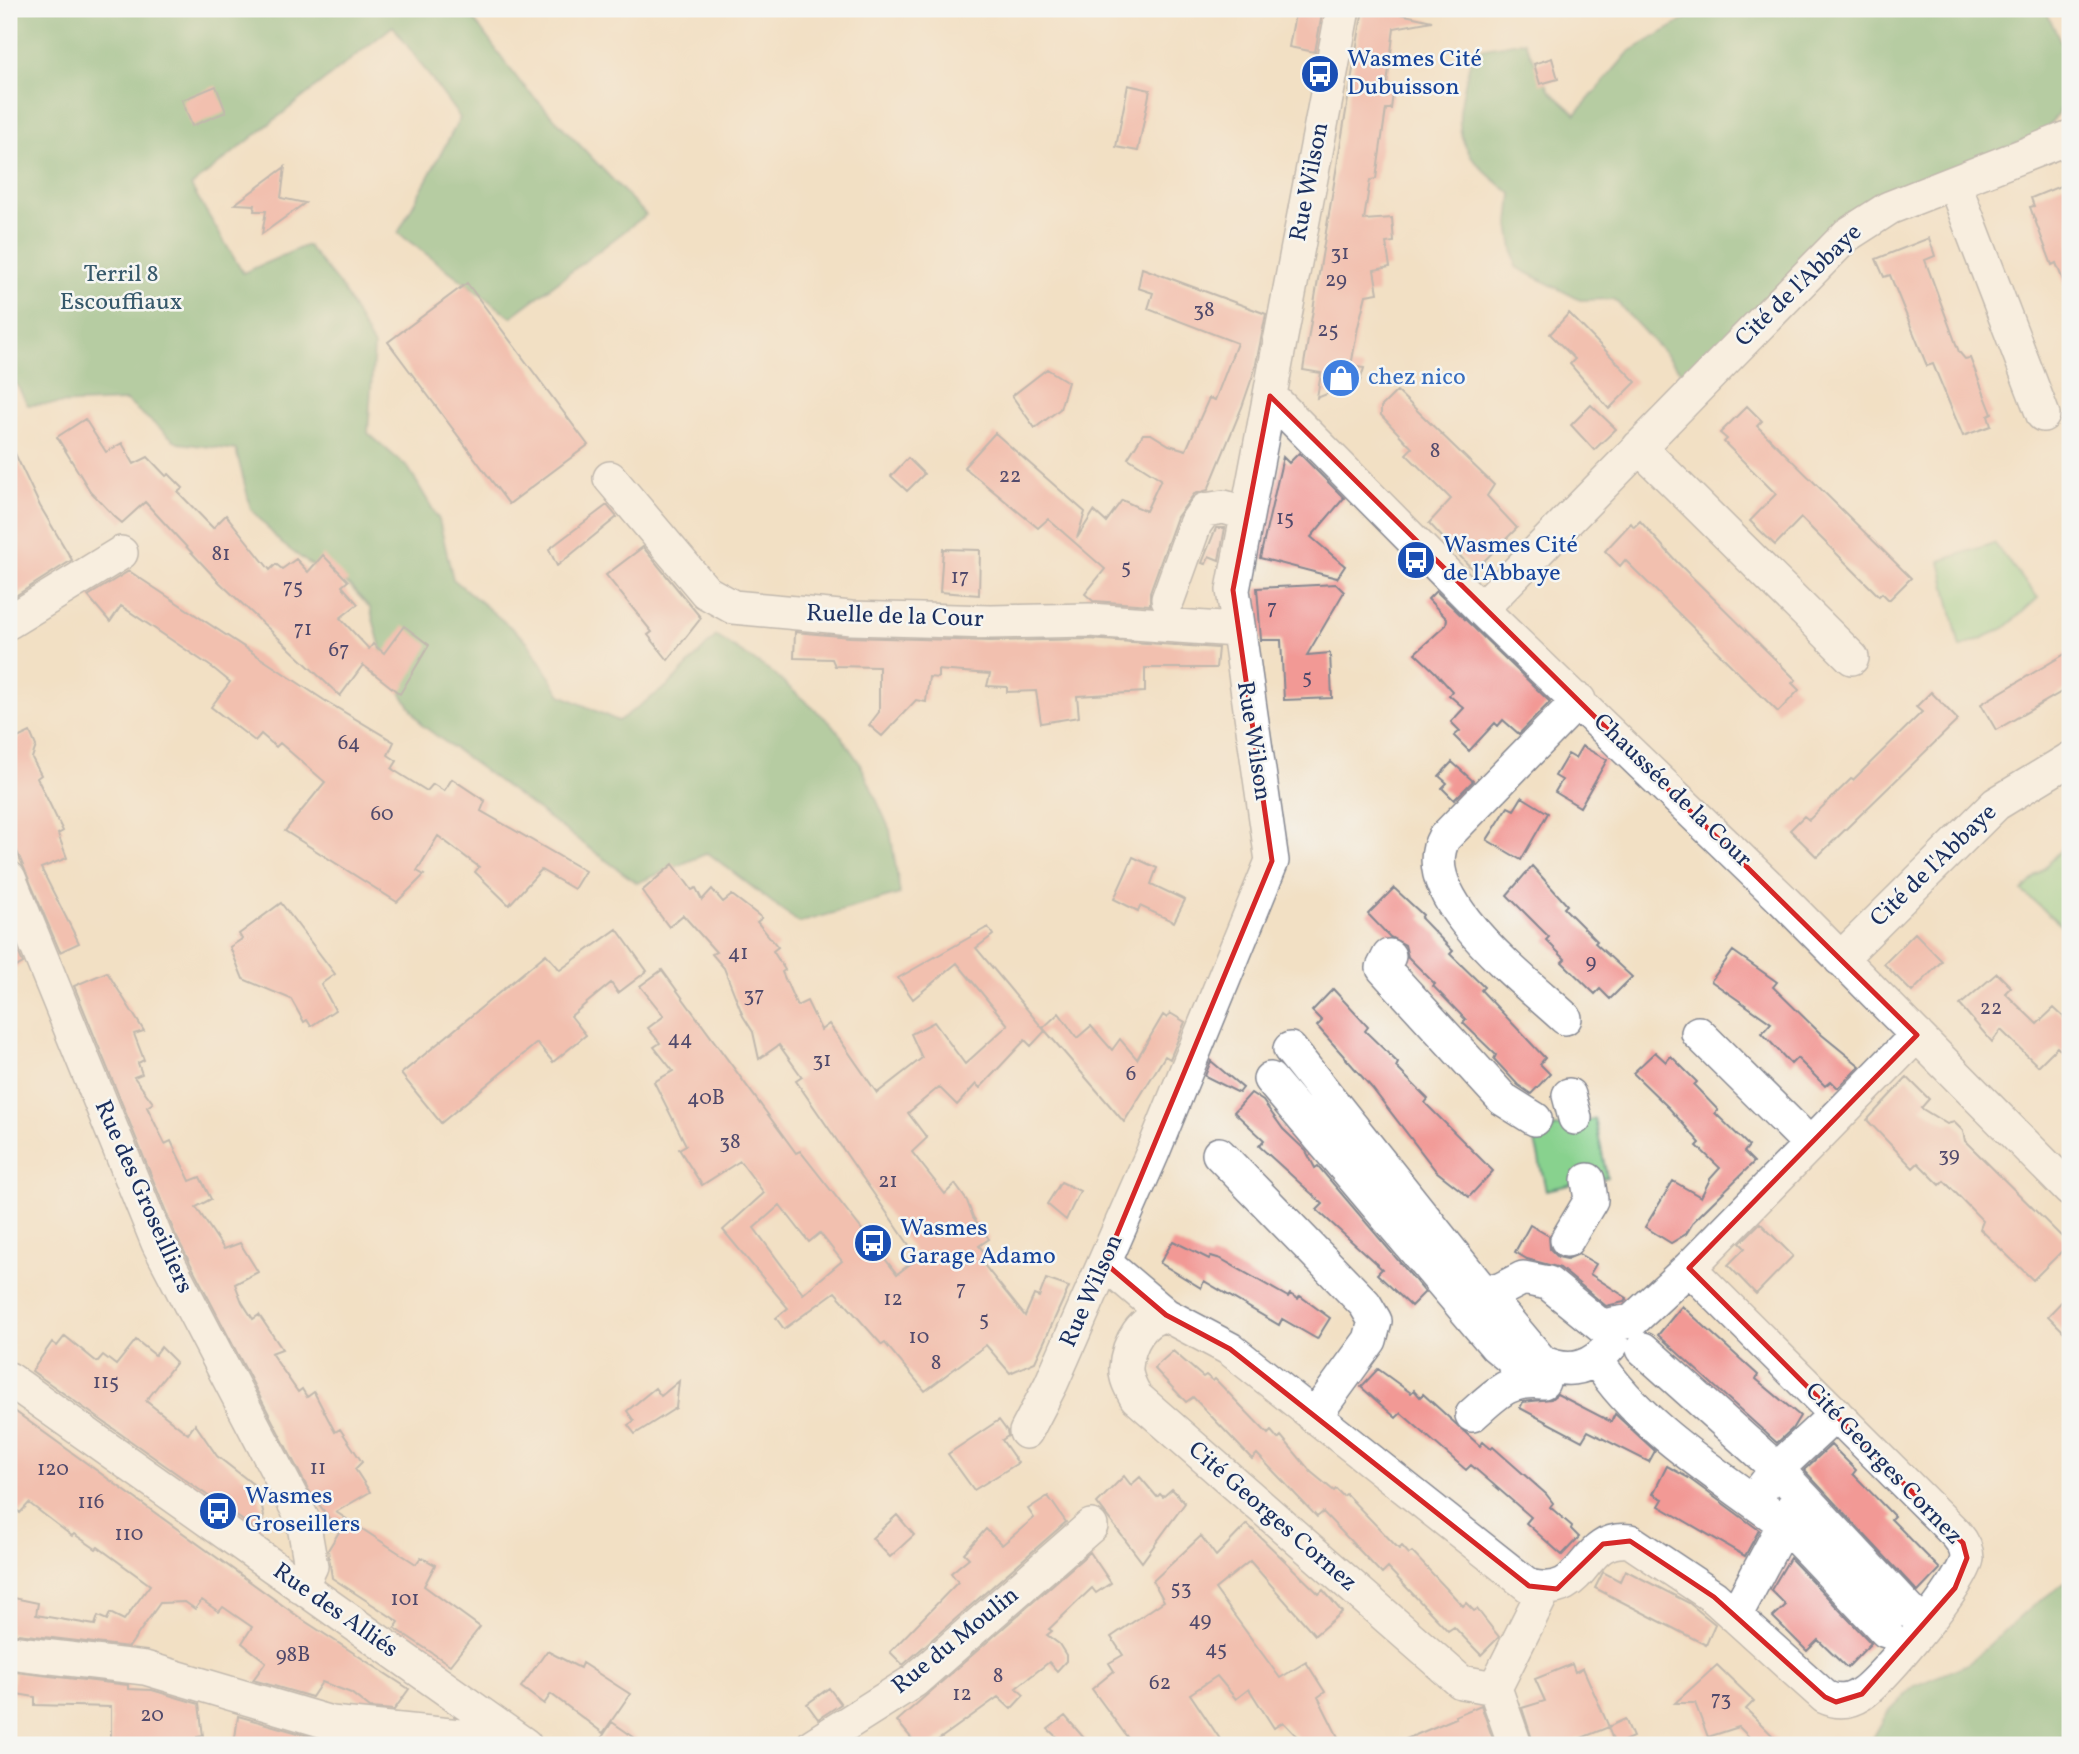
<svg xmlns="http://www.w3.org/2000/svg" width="2079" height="1754" font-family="Vollkorn,serif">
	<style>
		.green { fill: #88d28e; stroke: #528076; stroke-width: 2 }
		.forest { fill: #6eb479; stroke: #44726c; stroke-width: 2 }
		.building { fill: #f29995; fill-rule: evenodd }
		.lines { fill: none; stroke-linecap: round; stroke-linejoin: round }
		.minor-casing { stroke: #868891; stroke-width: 36 }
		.minor { stroke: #fff; stroke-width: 33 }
		.marked { fill: none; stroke: #d62828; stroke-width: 5; stroke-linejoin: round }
		.labels { text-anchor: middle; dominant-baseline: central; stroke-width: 5; stroke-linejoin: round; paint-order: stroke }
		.number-label { font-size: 21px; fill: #514a6c }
		.transit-label { font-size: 24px; fill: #164399; stroke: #f6f6f2; text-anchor: start }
		.street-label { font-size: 24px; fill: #1b2f5e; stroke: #f6f6f2 }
		.park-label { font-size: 24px; fill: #36586a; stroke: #f6f6f2 }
		.shop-label { font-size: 24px; fill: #366cbe; stroke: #f6f6f2; text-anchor: start }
	</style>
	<rect width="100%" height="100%" fill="#f6f6f2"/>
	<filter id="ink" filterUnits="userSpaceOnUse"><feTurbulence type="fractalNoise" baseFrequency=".0143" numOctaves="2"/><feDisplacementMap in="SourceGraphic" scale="14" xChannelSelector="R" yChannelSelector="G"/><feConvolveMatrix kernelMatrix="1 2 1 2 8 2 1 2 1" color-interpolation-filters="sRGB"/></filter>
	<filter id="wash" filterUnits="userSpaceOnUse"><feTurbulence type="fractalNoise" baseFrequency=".00686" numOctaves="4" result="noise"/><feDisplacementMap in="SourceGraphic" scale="28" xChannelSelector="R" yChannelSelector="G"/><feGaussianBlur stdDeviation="1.57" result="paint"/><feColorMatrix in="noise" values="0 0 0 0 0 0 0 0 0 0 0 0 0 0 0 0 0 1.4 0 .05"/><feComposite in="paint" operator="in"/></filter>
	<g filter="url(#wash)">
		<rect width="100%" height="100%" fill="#f2e0c4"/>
		<path class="green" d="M1994,543L2038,598L2005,628L1960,648L1940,561Z
			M2070,840V933L2022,891Z
			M1595,1119L1607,1177L1546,1190L1533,1132Z"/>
		<path class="forest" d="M9,9H466L520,82L646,215L511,317L398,233L460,118L393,26L191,186L243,273L307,245L342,288L374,347L368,433L409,469L439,520L453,579L527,641L561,695L618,721L670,684L716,636L769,670L834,726L861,765L890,830L900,894L799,923L708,853L637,883L422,725L387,671L370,608L350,586L308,563L281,543L251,509L236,450L178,443L126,401L28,405L9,371Z
			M1703,9H2045L2070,61V95L2046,131L1873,204L1688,379L1614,299L1580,300L1516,267L1509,225L1512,194C1445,144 1455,126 1473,50L1524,41L1550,91L1576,114L1629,52Z
			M2070,1579V1731L2050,1745H1869L1887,1713L1914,1686L1968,1664L2030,1608Z"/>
		<g id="blocks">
			<path class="building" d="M1296,9H1323L1315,52L1289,47Z
				M1363,9H1392L1391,12L1432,21L1394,28L1387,85L1394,86L1391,109H1386L1376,179L1370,180L1364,220L1392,218L1394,242L1386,243L1390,267L1374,270L1378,293L1366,295L1358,327L1351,366L1364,368L1360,381L1317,398L1321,373L1303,370Z
				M1552,58L1558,79L1540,84L1534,64Z
				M1128,85L1150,90L1138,151L1116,147Z
				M216,86L226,112L192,126L182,100Z
				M285,167L281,198L305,203L262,234L266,211H254L255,205L235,204Z
				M2065,184L2070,195L2069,295L2056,263L2052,265L2030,207L2034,206L2031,198Z
				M1929,238L1935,256L1925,260L1959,352L1965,359L1970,358L1992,414L1988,416L1991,426L1963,436L1933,364L1927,366L1890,275L1884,277L1876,259Z
				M1142,268L1266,314L1255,369L1242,407L1208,490L1194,494L1177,517L1150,592V605L1093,601L1085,594L1105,569L1048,519L1038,528L964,467L995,433L1085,512L1077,538L1094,511L1106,522L1122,500L1146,511L1161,479L1128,458L1143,434H1151L1169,445L1186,450L1209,398L1215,400L1237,343L1148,309L1153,293L1138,288Z
				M467,283L588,445L509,504L388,342Z
				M1569,313L1636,382L1609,409L1570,364L1575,359L1550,334Z
				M1047,369L1068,382L1060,409L1035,428L1012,396Z
				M1397,391L1494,485L1487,496L1517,528L1474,571L1429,523L1451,499L1406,454L1412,448L1381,415V407Z
				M1591,405L1616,429L1594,450L1571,425Z
				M1747,406L1762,421L1757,426L1911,578L1889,600L1882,593L1879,596L1801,518L1775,545L1750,521L1776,494L1724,442L1727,439L1720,433Z
				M85,419L106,452L122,443L134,464L148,457L166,476L169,474L183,488L178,492L213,528L226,515L270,570L276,564L282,569L296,559L308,572L323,555L348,581L342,586L358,604L340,618L369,649L373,644L384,653L404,626L429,645L400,694L363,665L340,696L217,580L145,502L122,523L115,517L90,491L57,437Z
				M9,441L40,506L72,560L9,600Z
				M1299,453L1344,498L1311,537L1345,566L1337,578L1260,558L1283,457L1289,463Z
				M908,458L924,474L907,491L891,476Z
				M607,505L617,517L557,566L549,549Z
				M1640,521L1677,562L1796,680L1792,683L1799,690L1778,712L1625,560L1620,566L1605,551L1631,523L1634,527Z
				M1216,528H1225L1219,560L1209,556L1206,564L1202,563Z
				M643,547L701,618L668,660L648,635L652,632L606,575Z
				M943,549L980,550L979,595L940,592Z
				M129,571L324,700L394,742L388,755L397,761L392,769L427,791L433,784L444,791L452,779L485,801L481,811L585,871L574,889L541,870L509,905L475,872L479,867L438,836L417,871L424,875L397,902L285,831L325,782L280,743L276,747L261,734L255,741L211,707L230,682L213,668L121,606L110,622L88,596Z
				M1336,584L1344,592L1307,655L1330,653L1332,698L1284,700L1281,640H1261L1257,588Z
				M1436,591L1550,702L1519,734L1503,720L1498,726L1495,723L1469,751L1454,736L1460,731L1451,722L1464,708L1449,695L1452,691L1435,672L1415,653L1446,625L1447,619L1428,599Z
				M795,632L850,637L990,641L1089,639L1218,648L1216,668H1145V692L1077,696L1079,717L1041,723L1036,691L1007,692V687L987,686L990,674L938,670V678L929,677L926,702L916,700L882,736L869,725L879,712V667L835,666L832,659L794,658Z
				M2070,651V687L1996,730L1981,704Z
				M1931,692L1958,720L1817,857L1790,830L1804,816L1809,820L1851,779L1853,780L1922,712L1916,707Z
				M30,732L36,746L32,758L41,775L37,778L63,831L58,834L67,858L41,868L79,943L60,952L9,833V742Z
				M1582,746L1607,760L1580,807L1555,792L1562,780L1555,776L1568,754L1575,758Z
				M1452,762L1473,781L1454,800L1442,788L1447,783L1439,776Z
				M1522,797L1548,813L1521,860L1487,840L1508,807L1514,810Z
				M1133,857L1157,868L1151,884L1185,900L1174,922L1140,906L1138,911L1114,899Z
				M673,864L692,890L696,888L702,900L712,889L723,902L732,895L762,918L757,922L778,947L773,951L785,970L782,972L797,1006L807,1001L821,1030L829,1024L877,1093L922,1058L911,1034L934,1022L965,1064L1008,1025L957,963L913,999L898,978L988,927L993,935L976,948L1045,1031L1031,1046L1025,1040L980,1088L976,1084L957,1105L939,1087L908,1113L927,1138L912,1152L945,1194L955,1184L967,1201L973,1217L989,1239L979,1246L987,1255L980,1260L1025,1316L1034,1295L1039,1297L1046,1279L1069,1287L1035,1362L1010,1373L986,1345L925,1391L885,1343L882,1345L835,1292L784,1329L776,1318L788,1308L723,1230L764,1193L740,1161L702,1185L679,1149L686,1145L654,1082L673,1071L654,1047L660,1043L648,1028L664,1016L640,986L662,970L796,1153L800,1151L897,1274L918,1258L796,1081L802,1077L779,1045L759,1059L753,1032L743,1016L724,968L712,954L716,952L683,915L669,927L642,891ZM780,1205L809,1242L820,1233L842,1261L803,1294L754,1228Z
				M1532,866L1567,905L1564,908L1597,941L1595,943L1632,977L1610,999L1600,989L1595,994L1562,962L1565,959L1546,940L1549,937L1507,895Z
				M1394,888L1423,915L1421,918L1453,951L1450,954L1484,987L1481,990L1545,1058L1540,1064L1550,1074L1531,1094L1518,1085L1494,1059L1496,1055L1463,1023L1466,1020L1433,986L1435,984L1408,957L1405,945L1390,937L1368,914Z
				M281,903L335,974L321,984L335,1010L311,1026L307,1020L304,1022L291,999L243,979L230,947L242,939L239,934Z
				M617,929L647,971L618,993L611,983L571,1016L586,1035L553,1062L537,1043L441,1123L401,1074L546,954L560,970Z
				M1915,933L1942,961L1912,992L1884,964Z
				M11,935L23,963L9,971V936Z
				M1733,951L1777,982L1773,987L1822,1035L1860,1066L1838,1088L1831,1081L1825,1086L1797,1058L1791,1064L1762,1033L1771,1023L1711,981Z
				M107,972L144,1031L134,1034L144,1060L138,1063L142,1074L134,1077L153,1103L147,1107L165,1144L171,1141L190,1181L200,1177L211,1199L196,1207L224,1249L240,1243L258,1272L235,1284L242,1302L253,1319L259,1315L282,1349L271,1353L298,1392L302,1389L307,1397L314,1392L335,1432L340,1429L362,1462L355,1469L370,1492L336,1512L416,1564L421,1557L435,1565L424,1586L480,1627L450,1665L395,1628L399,1622L332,1578L328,1550L339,1532L308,1489L175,1234L74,986Z
				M1997,973L2011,987L2005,993L2037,1024L2054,1008L2070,1023V1060L2057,1047L2038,1066L2001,1030L1992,1042L1960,1005Z
				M1333,989L1368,1027L1365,1031L1398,1063L1396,1067L1428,1099L1425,1103L1493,1171L1469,1197L1436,1171L1372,1088L1317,1026L1322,1021L1312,1011Z
				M1059,1013L1077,1038L1091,1026L1112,1050L1120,1039L1137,1059L1163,1015L1167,1018L1170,1013L1185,1022L1170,1059L1165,1056L1124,1122L1043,1028Z
				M1655,1052L1666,1062L1671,1056L1697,1082L1694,1085L1718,1110L1715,1113L1749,1146L1744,1152L1754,1162L1694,1221L1686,1234L1671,1243L1645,1227L1673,1181L1701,1197L1710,1179L1720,1168L1697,1146L1700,1143L1669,1108L1633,1073Z
				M1211,1061L1243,1088L1239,1093L1205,1076Z
				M1907,1077L1929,1099L1921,1108L1947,1124L1954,1122L1963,1131L1965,1141L2069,1244L2033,1280L1980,1229L1983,1221L1944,1181L1940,1185L1918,1163L1913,1168L1867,1120Z
				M1251,1093L1263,1101L1283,1129L1306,1151L1315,1168L1318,1166L1425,1292L1411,1306L1377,1274L1382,1269L1317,1210L1323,1204L1259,1146L1264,1140L1234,1112Z
				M1061,1182L1080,1191L1066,1220L1047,1204Z
				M1760,1223L1793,1256L1756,1294L1728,1265L1745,1248L1740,1243Z
				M1530,1225L1549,1236L1550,1249L1558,1257L1567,1259L1579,1254L1596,1264L1590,1274L1627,1298L1624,1302L1606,1306L1560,1268L1527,1259L1515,1252Z
				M1173,1241L1209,1259L1211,1256L1221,1259L1288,1297L1290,1294L1298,1299L1300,1296L1330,1318L1317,1339L1282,1319L1279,1325L1204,1281L1201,1288L1160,1263Z
				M2070,1293V1338L2048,1316Z
				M1682,1306L1758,1375L1756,1379L1800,1416L1792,1429L1777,1443L1658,1335Z
				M65,1336L97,1362L103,1355L116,1365L136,1340L155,1355L161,1347L176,1362L146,1401L188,1434L195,1424L217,1456L258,1488L264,1516L259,1532L32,1371L52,1342L57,1346Z
				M1173,1351L1203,1377L1206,1375L1213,1381L1215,1379L1268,1434L1271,1431L1278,1439L1281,1436L1311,1472L1334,1491L1336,1489L1343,1496L1346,1494L1399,1549L1402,1546L1409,1554L1412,1552L1463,1606L1466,1603L1474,1611L1477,1609L1499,1637L1481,1655L1454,1627L1448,1631L1388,1568L1382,1574L1323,1512L1317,1517L1257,1454L1252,1459L1193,1397L1186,1402L1154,1368Z
				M1378,1369L1411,1393L1414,1390L1420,1397L1423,1394L1480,1446L1483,1442L1491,1449L1493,1447L1546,1494L1553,1503L1550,1507L1572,1526L1571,1529L1579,1537L1562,1555L1526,1523L1531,1517L1471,1465L1466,1470L1401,1413L1396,1418L1361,1387Z
				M679,1381L676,1408L635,1434L628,1425L634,1421L627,1411L655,1388L661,1396Z
				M1557,1394L1611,1422L1615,1414L1655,1451L1649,1462L1588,1431L1582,1441L1520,1408L1523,1402L1551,1399Z
				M9,1407L303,1620L409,1689L394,1710L370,1708L351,1693L322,1682L312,1697L253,1680L266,1662L242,1643L252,1627L223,1607L219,1612L202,1600L195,1609L185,1602L160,1603L129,1647L9,1633V1597L38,1603L36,1615L95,1625L98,1616L107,1620L110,1613L124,1620L150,1585L98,1547L96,1549L74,1534L72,1536L29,1503L20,1513L9,1503Z
				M999,1420L1007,1431L1008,1436L1002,1440L1018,1463L974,1490L948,1454Z
				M1831,1445L1856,1470L1853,1474L1894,1516L1891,1519L1940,1569L1918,1592L1804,1470Z
				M1667,1466L1687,1477L1759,1530L1745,1556L1659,1506L1663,1499L1653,1494Z
				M1124,1476L1131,1485L1140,1477L1157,1497L1160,1494L1163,1497L1172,1489L1185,1503L1142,1562L1097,1503Z
				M1048,1496L1066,1522L903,1665L890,1652L958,1582L951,1573L969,1558L964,1553L986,1529L1002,1545L1034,1518L1028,1509Z
				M897,1515L914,1535L890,1557L872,1538Z
				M1247,1524L1319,1594L1323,1590L1342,1612L1315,1635L1250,1561L1215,1589L1280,1678L1306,1662L1325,1692L1318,1697L1342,1745H1305L1283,1722L1274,1728L1249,1689L1236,1699L1217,1676L1190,1694L1224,1745H1133L1092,1689L1114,1671L1109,1663L1123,1655L1111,1637L1164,1601L1153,1581L1201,1536L1216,1556Z
				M1090,1552L1111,1583L1096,1593L1092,1588L1049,1629L1052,1631L1047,1635L1059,1644L1066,1655V1661L1057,1671L1049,1662L1016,1688L1024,1695L1011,1709L998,1697L931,1745H917L897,1721Z
				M1790,1558L1871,1643L1847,1668L1818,1640L1807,1651L1773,1617L1786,1605L1771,1590Z
				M1625,1570L1689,1603L1715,1624L1706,1645L1595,1588L1603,1572L1620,1581Z
				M547,1651L580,1668L582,1663L630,1694L603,1733L551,1694L544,1704L521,1687Z
				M1572,1664L1575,1672L1583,1668L1609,1727L1564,1745H1534L1522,1708L1545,1701L1535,1679Z
				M1717,1665L1754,1701L1746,1709L1782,1745H1757L1739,1727L1708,1737L1695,1703H1675Z
				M15,1672L128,1685V1689L152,1690L199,1704L203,1736L197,1737V1745H111V1707L35,1705V1697L11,1693Z
				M829,1688L841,1704L818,1719L807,1704Z
				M1481,1705L1495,1745H1392L1456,1718L1455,1716Z
				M238,1716L326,1741L360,1745H234Z
				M1065,1716L1090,1745H1065L1048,1729Z
				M1625,1719L1633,1737L1615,1745L1608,1727Z
				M612,1722L645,1745H597Z"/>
		</g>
	</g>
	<g filter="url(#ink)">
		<use href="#blocks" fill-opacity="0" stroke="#868891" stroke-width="2"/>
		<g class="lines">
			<defs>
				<path id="minor" d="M1954,183L2043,415
					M1270,396L1481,609L1783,900L2070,1190
					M1639,447L1852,658
					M610,478L706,592L733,607L851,618L991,622L1089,620L1236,630
					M1168,599L1195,524L1205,510L1224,507L1247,514
					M1481,609L1847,235L1889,208L2070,137
					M9,622L121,553
					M9,878L158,1243L303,1520L311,1566L301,1587
					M1389,956L1383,968L1503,1099L1535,1119
					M1840,959L1996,804L2070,759
					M1565,1018C1528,983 1411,896 1444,838L1579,700
					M1698,1033L1810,1144
					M1270,1079L1496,1346L1513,1360L1521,1379
					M1569,1095L1575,1118
					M1219,1154L1365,1304L1375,1321L1370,1340L1314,1417
					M1567,1240L1591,1200L1588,1180
					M1105,1263L1166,1315L1230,1349L1529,1586C1589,1601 1578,1535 1630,1541L1714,1597L1825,1697C1838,1703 1849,1702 1861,1694C1881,1682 1966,1580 1967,1558C1967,1549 1962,1541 1956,1534L1689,1268L1632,1321L1601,1326L1548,1283L1523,1278L1496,1292L1480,1288L1290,1049
					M1689,1268L1917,1035
					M1480,1288L1542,1362C1571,1375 1592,1368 1612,1344
					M1166,1315C1142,1318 1128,1343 1126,1367C1125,1378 1131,1388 1136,1397L1461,1682L1495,1688
					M1643,1349L1777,1469L1910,1611
					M1597,1360C1639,1427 1721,1476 1784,1524L1735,1616
					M9,1379L525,1745
					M1472,1415C1497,1393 1509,1378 1543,1382
					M1026,1432L1051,1384L1153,1152L1272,861L1233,590L1343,9
					M1763,1487L1777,1469L1836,1414
					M1793,1507L1784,1524L1886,1631
					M9,1652L145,1668L331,1723L480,1738L493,1732L498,1726
					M813,1745L914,1681L1091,1526
					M1515,1745L1495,1688L1544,1590"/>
			</defs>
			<use href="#minor" class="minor-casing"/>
			<use href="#minor" class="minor"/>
		</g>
	</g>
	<path d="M0 0H2079V1754H0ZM1270,396L1917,1035L1689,1268L1963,1543L1967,1558L1955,1588L1862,1694L1836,1702L1825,1697L1714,1597L1630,1541L1603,1544L1557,1589L1529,1586L1230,1349L1166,1315L1105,1263L1272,861L1233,590Z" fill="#f2e0c4" fill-opacity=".55" fill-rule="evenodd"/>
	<path class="marked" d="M1270,396L1917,1035L1689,1268L1963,1543L1967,1558L1955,1588L1862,1694L1836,1702L1825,1697L1714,1597L1630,1541L1603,1544L1557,1589L1529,1586L1230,1349L1166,1315L1105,1263L1272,861L1233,590Z"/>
	<defs>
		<symbol id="bus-disc" viewBox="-11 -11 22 22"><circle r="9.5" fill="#1a4fb4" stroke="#f6f6f2"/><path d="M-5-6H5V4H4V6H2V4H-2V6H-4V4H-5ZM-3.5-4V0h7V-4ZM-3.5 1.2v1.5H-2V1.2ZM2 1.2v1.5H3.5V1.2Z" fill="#fff"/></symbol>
		<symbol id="shop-disc" viewBox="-11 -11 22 22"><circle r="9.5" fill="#3f7fe0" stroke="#f6f6f2"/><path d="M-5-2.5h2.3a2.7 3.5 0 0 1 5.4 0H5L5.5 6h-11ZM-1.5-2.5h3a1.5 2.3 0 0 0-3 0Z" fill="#fff"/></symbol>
	</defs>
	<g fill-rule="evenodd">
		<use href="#bus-disc" x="1298" y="52" width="44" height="44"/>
		<use href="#shop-disc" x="1319" y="356" width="44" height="44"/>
		<use href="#bus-disc" x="1394" y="538" width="44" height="44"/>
		<use href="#bus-disc" x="851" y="1221" width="44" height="44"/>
		<use href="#bus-disc" x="196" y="1489" width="44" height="44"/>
	</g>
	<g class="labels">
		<g class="number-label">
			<text x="1340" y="253">31</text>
			<text x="1336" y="280">29</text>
			<text x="1204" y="310">38</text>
			<text x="1328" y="330">25</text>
			<text x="1435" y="451">8</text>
			<text x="1010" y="476">22</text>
			<text x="1285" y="518">15</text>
			<text x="221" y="554">81</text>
			<text x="1126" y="567">5</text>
			<text x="960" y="577">17</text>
			<text x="293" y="587">75</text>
			<text x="1272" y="608">7</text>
			<text x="303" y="629">71</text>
			<text x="339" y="650">67</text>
			<text x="1307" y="677">5</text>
			<text x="349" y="743">64</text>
			<text x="382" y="814">60</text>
			<text x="738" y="953">41</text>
			<text x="1591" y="962">9</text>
			<text x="754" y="995">37</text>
			<text x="1991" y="1008">22</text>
			<text x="680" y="1039">44</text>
			<text x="822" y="1060">31</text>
			<text x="1131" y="1074">6</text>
			<text x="706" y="1098">40B</text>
			<text x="730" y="1142">38</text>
			<text x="1949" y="1155">39</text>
			<text x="888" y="1181">21</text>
			<text x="961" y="1289">7</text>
			<text x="893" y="1299">12</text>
			<text x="984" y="1319">5</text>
			<text x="919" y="1337">10</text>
			<text x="936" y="1363">8</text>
			<text x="106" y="1382">115</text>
			<text x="318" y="1468">11</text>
			<text x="53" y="1469">120</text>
			<text x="91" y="1502">116</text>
			<text x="129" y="1534">110</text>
			<text x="1181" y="1588">53</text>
			<text x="405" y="1599">101</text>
			<text x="1200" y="1620">49</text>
			<text x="1216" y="1649">45</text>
			<text x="293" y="1655">98B</text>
			<text x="998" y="1676">8</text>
			<text x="1160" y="1683">62</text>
			<text x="962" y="1694">12</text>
			<text x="1721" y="1699">73</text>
			<text x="152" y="1715">20</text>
		</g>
		<g class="transit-label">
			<text x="1347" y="60">Wasmes Cité<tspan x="1347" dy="28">Dubuisson</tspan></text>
			<text x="1443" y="546">Wasmes Cité<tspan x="1443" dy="28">de l'Abbaye</tspan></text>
			<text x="900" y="1229">Wasmes<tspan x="900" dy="28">Garage Adamo</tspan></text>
			<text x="245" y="1497">Wasmes<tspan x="245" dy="28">Groseillers</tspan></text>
		</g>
		<g class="street-label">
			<text transform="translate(1310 182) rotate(-79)">Rue Wilson</text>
			<text transform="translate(1799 286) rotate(-44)">Cité de l'Abbaye</text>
			<text transform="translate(895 617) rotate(2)">Ruelle de la Cour</text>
			<text transform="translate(1253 741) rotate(81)">Rue Wilson</text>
			<text transform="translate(1672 791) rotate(44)">Chaussée de la Cour</text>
			<text transform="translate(1934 866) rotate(-44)">Cité de l'Abbaye</text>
			<text transform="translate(143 1197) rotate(66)">Rue des Groseilliers</text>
			<text transform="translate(1092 1291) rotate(-66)">Rue Wilson</text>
			<text transform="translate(1883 1464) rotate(46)">Cité Georges Cornez</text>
			<text transform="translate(1272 1517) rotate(41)">Cité Georges Cornez</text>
			<text transform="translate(335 1611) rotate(35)">Rue des Alliés</text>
			<text transform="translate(956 1641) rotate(-39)">Rue du Moulin</text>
		</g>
		<g class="park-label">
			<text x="121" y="275">Terril 8<tspan x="121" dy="28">Escouffiaux</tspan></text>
		</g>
		<g class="shop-label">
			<text x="1368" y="378">chez nico</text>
		</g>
	</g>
	<rect width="2079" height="1754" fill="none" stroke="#f6f6f2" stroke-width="35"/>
</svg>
